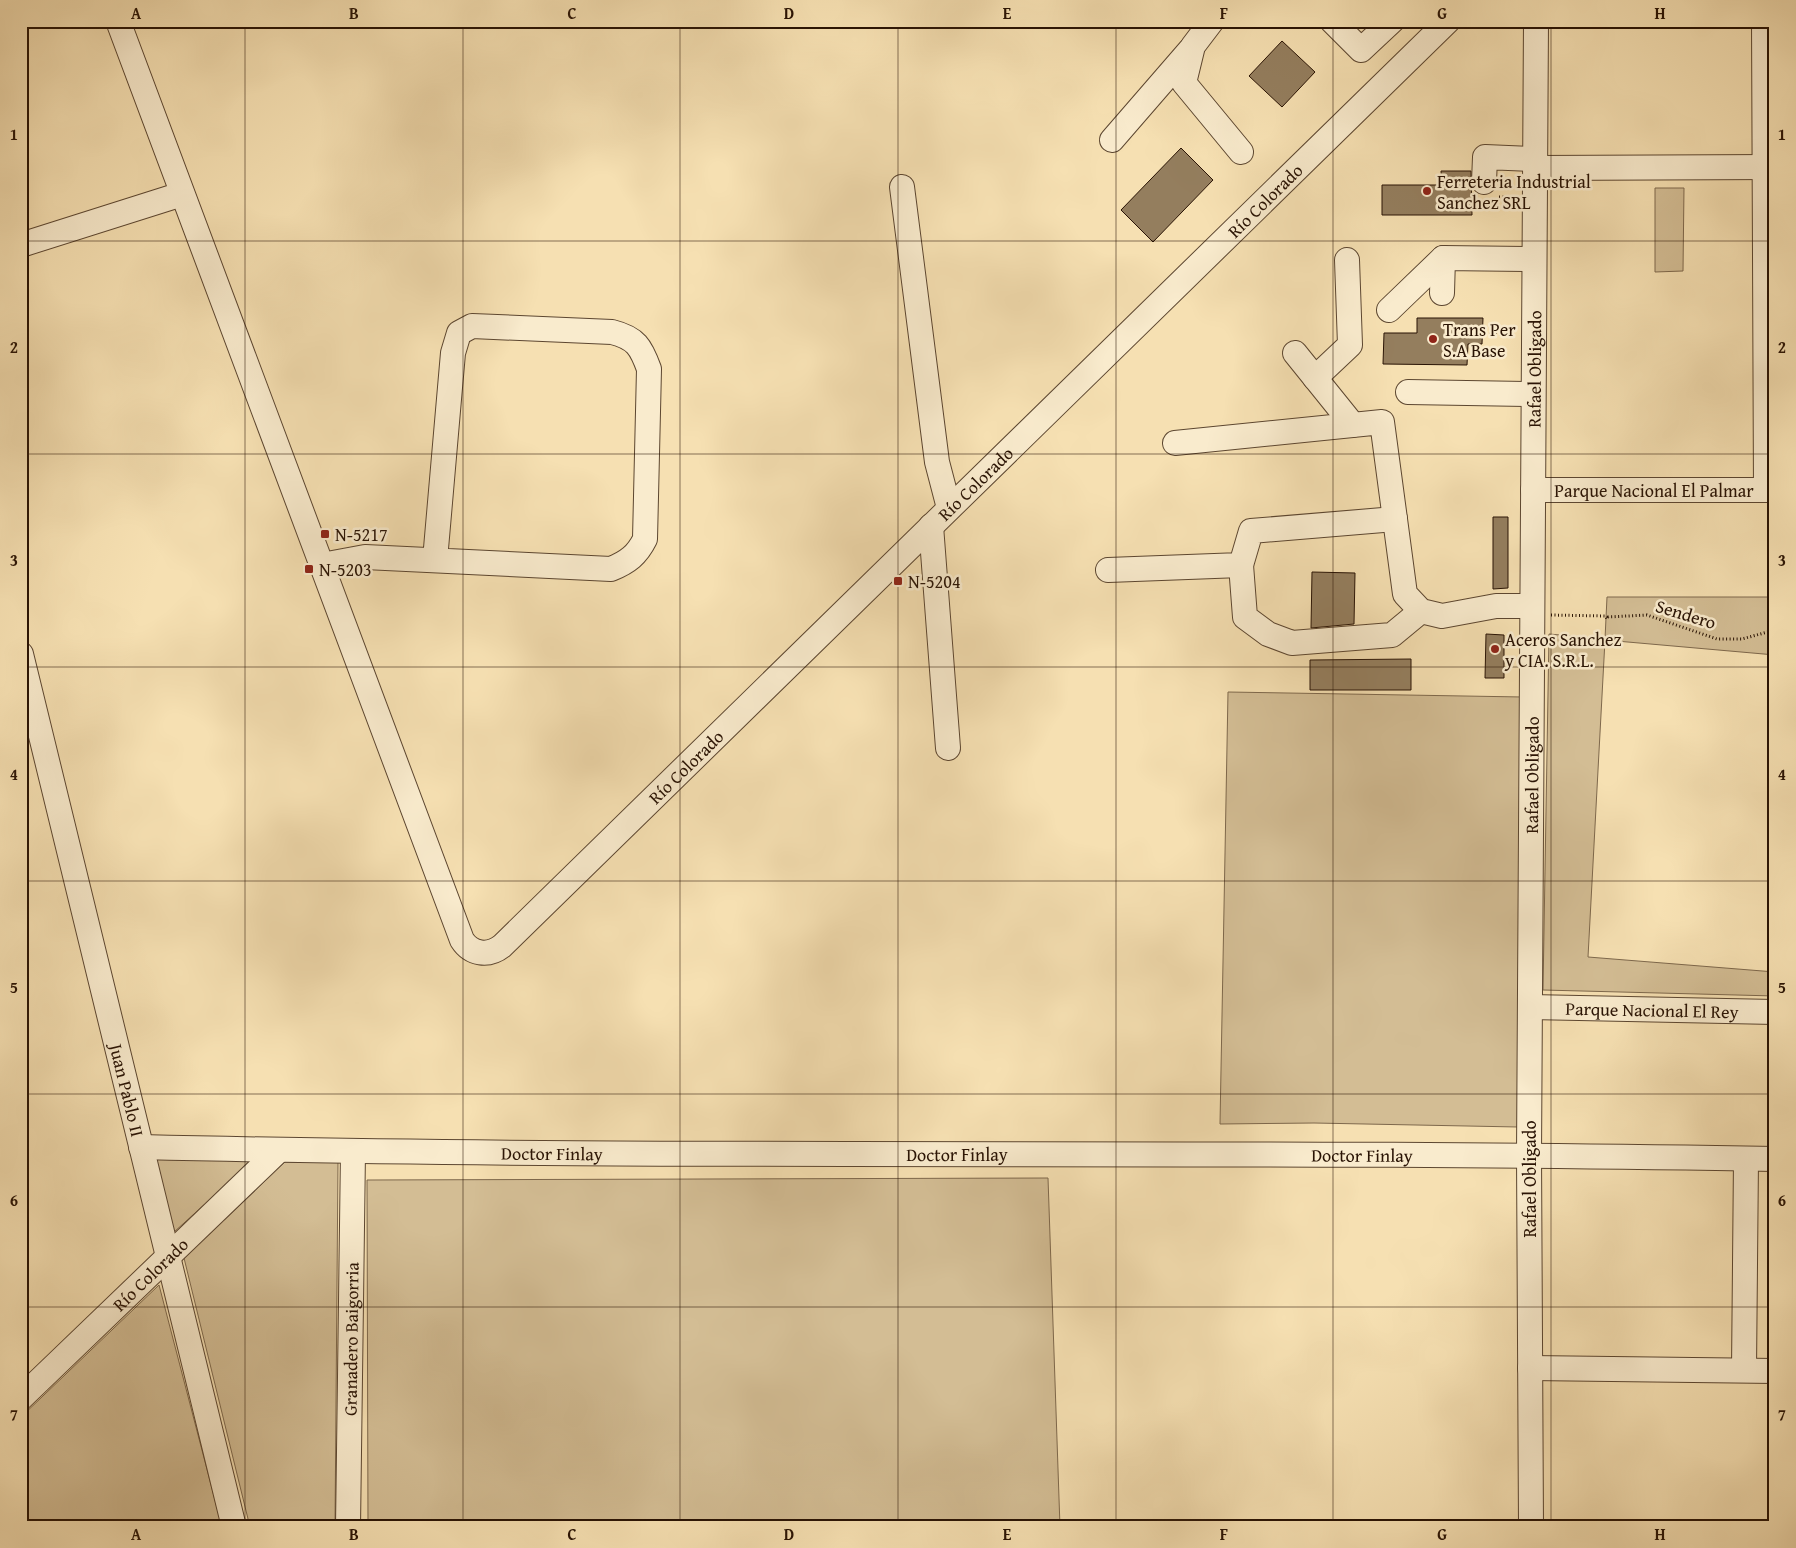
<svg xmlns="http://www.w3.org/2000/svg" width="1796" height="1548" font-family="'Gentium Book Plus',serif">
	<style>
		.green { fill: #d3bd94; stroke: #7e684c }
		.building { fill: #947e5e; stroke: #291304 }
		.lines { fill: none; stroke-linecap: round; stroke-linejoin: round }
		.minor-casing { stroke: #5c4630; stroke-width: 26 }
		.path { stroke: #291304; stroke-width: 3; stroke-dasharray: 1 2.5; stroke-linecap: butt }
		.minor { stroke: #f9ebcd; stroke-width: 24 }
		.grid { fill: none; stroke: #291304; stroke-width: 1; stroke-opacity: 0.55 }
		.poi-dot { fill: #8f2418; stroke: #f9ebcd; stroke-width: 2 }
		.labels { text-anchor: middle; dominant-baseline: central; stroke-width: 5; stroke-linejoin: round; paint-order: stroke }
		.poi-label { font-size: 18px; fill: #291304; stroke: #f9ebcd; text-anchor: start }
		.street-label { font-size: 18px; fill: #291304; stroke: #f9ebcd }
		.neatline { fill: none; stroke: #291304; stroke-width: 2 }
		.grid-label { font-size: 16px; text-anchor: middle; font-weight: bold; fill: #291304 }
	</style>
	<rect width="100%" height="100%" fill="#f6e0b2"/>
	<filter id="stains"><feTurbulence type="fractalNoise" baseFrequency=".004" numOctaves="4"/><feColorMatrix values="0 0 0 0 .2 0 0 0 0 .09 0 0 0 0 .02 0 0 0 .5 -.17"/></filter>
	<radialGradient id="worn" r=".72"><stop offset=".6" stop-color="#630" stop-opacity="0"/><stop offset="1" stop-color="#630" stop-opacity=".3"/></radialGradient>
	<path class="green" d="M1655,188H1684L1683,271L1655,272Z
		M1607,597H1775V655L1605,640L1588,957L1775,972V996L1543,990L1549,634L1605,639Z
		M1228,692L1523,697L1518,1127L1314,1123L1220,1124Z
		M153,1156L255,1159L174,1232Z
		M285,1162H338L335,1527H250L184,1258Z
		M1048,1178L1060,1527H368L367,1180Z
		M159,1285L222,1527H21V1417Z"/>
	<path class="building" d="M1282,41L1315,72L1282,107L1249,76Z
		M1181,148L1213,180L1153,242L1121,210Z
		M1441,171H1471L1472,215H1382V185H1442Z
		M1417,318H1483L1482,344H1468L1467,365L1383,364L1384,333H1417Z
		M1493,517H1508V588L1493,589Z
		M1312,572L1355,573L1354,624L1311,628Z
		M1486,634L1504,635V678H1485Z
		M1411,659V690H1310V660Z"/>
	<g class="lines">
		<defs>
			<g id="minor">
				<path id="s1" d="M118,21L462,940C471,954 488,957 502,946L1448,21"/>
				<path d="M1212,21L1193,46L1184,83L1241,152"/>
				<path d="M1332,21L1361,50L1392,21"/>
				<path d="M1764,21L1766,490"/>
				<path d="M1112,140L1190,50"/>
				<path d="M1535,168L1775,167"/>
				<path d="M1484,182L1485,157L1535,159"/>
				<path d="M902,187L937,462L949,508"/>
				<path d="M21,245L182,194"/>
				<path d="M1442,293L1443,258L1534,259"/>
				<path d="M1389,310L1443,258"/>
				<path d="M1295,353L1353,425"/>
				<path d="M1315,378L1350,345L1347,260"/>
				<path d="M1408,392L1533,394"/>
				<path d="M1175,443L1382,422L1405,594L1421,611L1442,616L1496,606H1532"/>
				<path id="s2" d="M1533,490H1775"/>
				<path d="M931,526L948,748"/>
				<path d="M322,565L365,557L611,569C628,562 637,555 645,539L649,369C641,347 636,338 612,332L472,326L459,333L453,353L435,560"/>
				<path d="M1241,565L1245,617L1268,634L1292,643L1392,635L1421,611"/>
				<path d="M1108,570L1241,565L1251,531L1395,519"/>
				<path id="s3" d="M21,654L234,1527"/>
				<path id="s4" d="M1530,1007L1775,1012"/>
				<path id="s5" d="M141,1147C685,1160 1230,1149 1775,1159"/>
				<path d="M1530,1368L1775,1371"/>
				<path d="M1744,1370L1746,1159"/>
				<path id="s6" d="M21,1398L279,1150"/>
				<path id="s7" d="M348,1527L353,1151"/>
				<path id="s8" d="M1531,1527L1529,1155L1536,21"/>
			</g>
		</defs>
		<use href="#minor" class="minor-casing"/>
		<path class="path" d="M1499,197H1516
			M1482,334L1514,335
			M1551,615L1605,616L1607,619L1608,617L1647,615L1717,639H1742L1775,630"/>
		<use href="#minor" class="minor"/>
	</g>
	<path class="grid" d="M245,21V1527M463,21V1527M680,21V1527M898,21V1527M1116,21V1527M1333,21V1527M1551,21V1527M21,241H1775M21,454H1775M21,667H1775M21,881H1775M21,1094H1775M21,1307H1775"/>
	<g class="poi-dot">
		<circle cx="1427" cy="191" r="5"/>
		<circle cx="1433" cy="339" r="5"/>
		<rect x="320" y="529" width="10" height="10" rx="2.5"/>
		<rect x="304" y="564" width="10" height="10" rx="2.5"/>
		<rect x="893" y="576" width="10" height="10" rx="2.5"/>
		<circle cx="1495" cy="649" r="5"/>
	</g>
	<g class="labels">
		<g class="poi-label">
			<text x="1437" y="181">Ferreteria Industrial<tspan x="1437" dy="21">Sanchez SRL</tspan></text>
			<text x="1443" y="329">Trans Per<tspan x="1443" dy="21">S.A Base</tspan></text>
			<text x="335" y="534">N-5217</text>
			<text x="319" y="569">N-5203</text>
			<text x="908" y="581">N-5204</text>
			<text x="1505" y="639">Aceros Sanchez<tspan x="1505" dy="21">y CIA. S.R.L.</tspan></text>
		</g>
		<g class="street-label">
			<text stroke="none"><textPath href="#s1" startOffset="2094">Río Colorado</textPath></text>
			<text stroke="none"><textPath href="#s8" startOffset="1158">Rafael Obligado</textPath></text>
			<text stroke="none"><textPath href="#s1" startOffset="1689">Río Colorado</textPath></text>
			<text stroke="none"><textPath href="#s2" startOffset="121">Parque Nacional El Palmar</textPath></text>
			<text transform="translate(1686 614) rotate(17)">Sendero</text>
			<text stroke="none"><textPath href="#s1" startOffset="1284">Río Colorado</textPath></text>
			<text stroke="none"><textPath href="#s8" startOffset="752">Rafael Obligado</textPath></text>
			<text stroke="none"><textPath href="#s4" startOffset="122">Parque Nacional El Rey</textPath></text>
			<text stroke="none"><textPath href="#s3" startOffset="449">Juan Pablo II</textPath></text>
			<text stroke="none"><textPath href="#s5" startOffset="411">Doctor Finlay</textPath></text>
			<text stroke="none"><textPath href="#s5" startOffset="816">Doctor Finlay</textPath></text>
			<text stroke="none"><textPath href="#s5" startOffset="1221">Doctor Finlay</textPath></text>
			<text transform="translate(1529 1179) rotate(-90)">Rafael Obligado</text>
			<text stroke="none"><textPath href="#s6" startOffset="179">Río Colorado</textPath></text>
			<text stroke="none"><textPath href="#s7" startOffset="188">Granadero Baigorria</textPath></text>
		</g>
	</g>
	<rect width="1796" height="1548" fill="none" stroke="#f6e0b2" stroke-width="55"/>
	<rect x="28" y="28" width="1740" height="1492" class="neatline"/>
	<g class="grid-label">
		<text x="136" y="19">A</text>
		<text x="354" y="19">B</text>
		<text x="572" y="19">C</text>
		<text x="789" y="19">D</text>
		<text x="1007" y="19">E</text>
		<text x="1224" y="19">F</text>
		<text x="1442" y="19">G</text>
		<text x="1660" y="19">H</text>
		<text x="14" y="140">1</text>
		<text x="1782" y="140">1</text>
		<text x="14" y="353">2</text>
		<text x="1782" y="353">2</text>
		<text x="14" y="566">3</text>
		<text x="1782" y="566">3</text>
		<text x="14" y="780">4</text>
		<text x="1782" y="780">4</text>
		<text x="14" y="993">5</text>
		<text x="1782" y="993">5</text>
		<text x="14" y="1206">6</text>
		<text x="1782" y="1206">6</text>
		<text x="14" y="1420">7</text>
		<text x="1782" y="1420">7</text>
		<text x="136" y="1540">A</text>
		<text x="354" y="1540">B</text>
		<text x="572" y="1540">C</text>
		<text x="789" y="1540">D</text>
		<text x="1007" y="1540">E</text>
		<text x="1224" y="1540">F</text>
		<text x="1442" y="1540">G</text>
		<text x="1660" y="1540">H</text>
	</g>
	<rect width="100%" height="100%" filter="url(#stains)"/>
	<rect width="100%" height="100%" fill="url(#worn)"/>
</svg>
